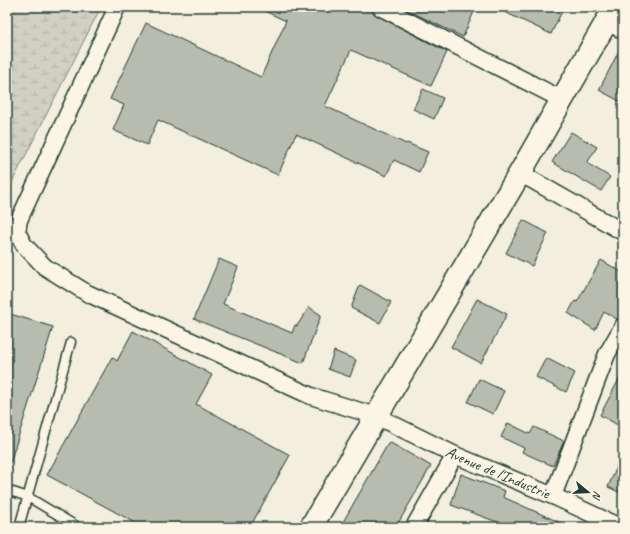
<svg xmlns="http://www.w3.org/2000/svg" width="630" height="534" font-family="Caveat,sans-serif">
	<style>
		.wetland { fill: url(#wetland-marsh); stroke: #78877b }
		.building { fill: #b8bcae; stroke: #1f3d34 }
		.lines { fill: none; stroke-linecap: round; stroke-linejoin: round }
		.lane-casing { stroke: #1f3d34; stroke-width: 11 }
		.street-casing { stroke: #1f3d34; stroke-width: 19 }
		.primary-casing { stroke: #1f3d34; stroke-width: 25 }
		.lane { stroke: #fcf5e5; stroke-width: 8 }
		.street { stroke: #fcf5e5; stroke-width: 16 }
		.primary { stroke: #fcf5e5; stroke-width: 22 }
		.labels { text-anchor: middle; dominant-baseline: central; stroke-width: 3; stroke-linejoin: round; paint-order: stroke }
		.street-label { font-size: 16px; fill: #1f3d34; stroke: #fcf5e5 }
	</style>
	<defs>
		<pattern id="wetland-marsh" width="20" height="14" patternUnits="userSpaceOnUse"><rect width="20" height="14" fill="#d0d1c2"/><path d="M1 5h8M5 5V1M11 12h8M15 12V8" fill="none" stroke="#b2b4a7"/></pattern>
	</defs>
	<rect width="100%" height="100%" fill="#f3eede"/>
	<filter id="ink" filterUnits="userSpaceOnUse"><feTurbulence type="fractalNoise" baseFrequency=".025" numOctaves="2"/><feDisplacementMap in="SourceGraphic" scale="8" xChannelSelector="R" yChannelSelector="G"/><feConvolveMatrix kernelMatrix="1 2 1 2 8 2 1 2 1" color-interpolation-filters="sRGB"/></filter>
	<g filter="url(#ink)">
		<path class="wetland" d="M7,7H101L7,192Z"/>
		<path class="building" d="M256,7H371L376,15L447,52L431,86L351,50L325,106L406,144L407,143L428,152L419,172L394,160L386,176L296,134L278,175L158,120L147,145L113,130L124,105L110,99L146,23L261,77L286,21Z
			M401,7H476L463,37Z
			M494,7H564L551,34Z
			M623,43V103L599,90Z
			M423,89L443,98L434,119L413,109Z
			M571,132L597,147L587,163L610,177L601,191L552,162Z
			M523,220L548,233L532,266L506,253Z
			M219,259L238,267L223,304L292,333L295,325L297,326L309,307L321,315L303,363L194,319Z
			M601,260L623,273V317L617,319L604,312L595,330L568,313L575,301L577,302Z
			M360,285L391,302L380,323L351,308Z
			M477,299L507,314L481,363L451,347Z
			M7,313L53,327L10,463H7Z
			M133,331L212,375L196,404L290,455L250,527H143L47,475L112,357L117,361Z
			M334,351L356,360L350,377L328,369Z
			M546,358L575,373L566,392L536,377Z
			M623,372V428L600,415Z
			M479,379L504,391L493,414L468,402Z
			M508,423L530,434L534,427L564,441L553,466L522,452L524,448L501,437Z
			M389,442L431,466L396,527H340Z
			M623,453V494L608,487Z
			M461,474L505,491L503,497L570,527H499L500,523L451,505Z"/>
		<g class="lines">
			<defs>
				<path id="lane" d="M7,490L28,497L78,527
					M19,527L71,342"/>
				<g id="street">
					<path id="s1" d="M117,7L19,220L17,232L24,245L45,267L87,293L311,396L376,416L455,455L553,496L620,527"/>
					<path d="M380,7L561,99"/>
					<path d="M607,21L623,31"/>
					<path d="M520,173L623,232"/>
					<path d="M553,496L607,354L623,326"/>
					<path d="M414,527L455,455"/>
				</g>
				<path id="primary" d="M311,527L520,173L615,7"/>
			</defs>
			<use href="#lane" class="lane-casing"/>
			<use href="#street" class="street-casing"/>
			<use href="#primary" class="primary-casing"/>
			<use href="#lane" class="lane"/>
			<use href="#street" class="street"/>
			<use href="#primary" class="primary"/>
		</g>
	</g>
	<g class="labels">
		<g class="street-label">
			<text stroke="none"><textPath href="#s1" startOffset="790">Avenue de l'Industrie</textPath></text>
		</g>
	</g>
	<rect width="630" height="534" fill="none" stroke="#fcf5e5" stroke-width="24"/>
	<rect x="12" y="12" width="606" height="510" fill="none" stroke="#1f3d34" stroke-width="1.5" filter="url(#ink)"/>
	<g transform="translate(588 492) rotate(108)" stroke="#fcf5e5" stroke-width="3" paint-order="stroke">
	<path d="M0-3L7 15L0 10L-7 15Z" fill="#1f3d34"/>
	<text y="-6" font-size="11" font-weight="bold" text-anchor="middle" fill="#1f3d34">N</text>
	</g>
</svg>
